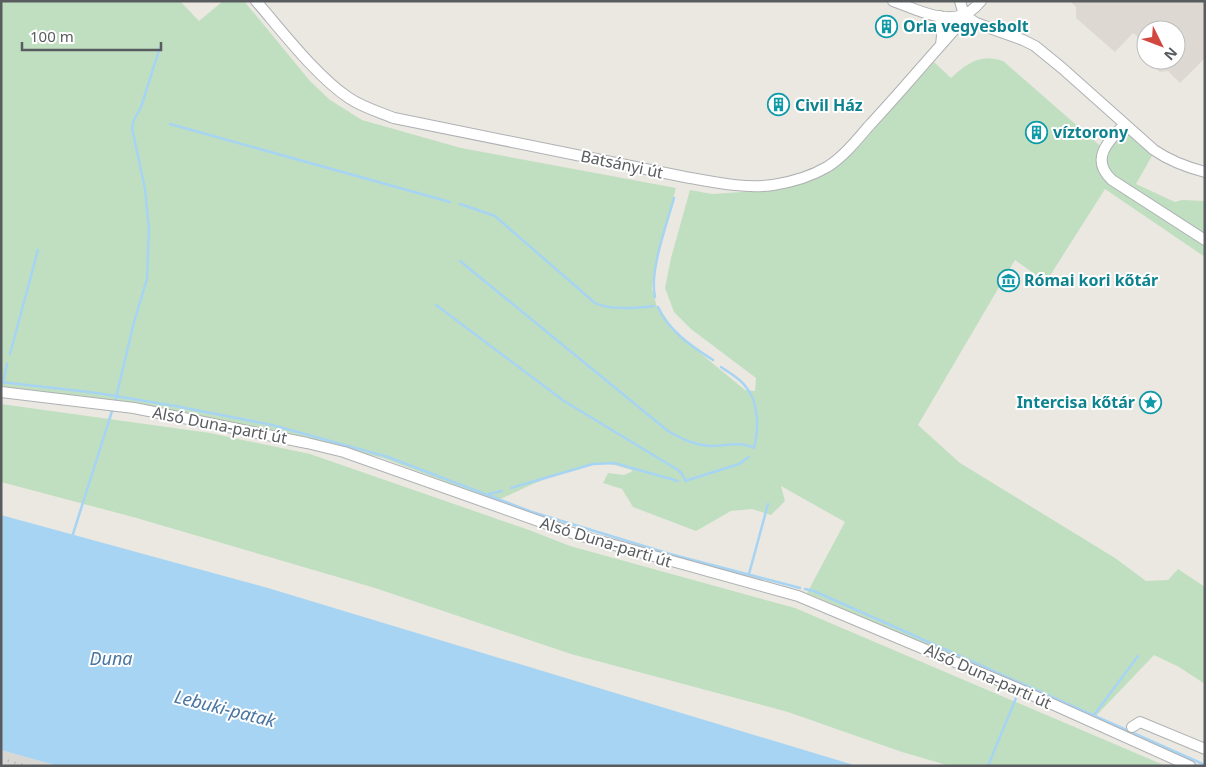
<svg xmlns="http://www.w3.org/2000/svg" width="1206" height="767" font-family="'Noto Sans',sans-serif">
	<style>
		.industrial { fill: #d9d7d3 }
		.education { fill: #ddd9d2 }
		.green { fill: #c0dfc0 }
		.water { fill: #a7d4f3 }
		.lines { fill: none; stroke-linecap: round; stroke-linejoin: round }
		.stream { stroke: #a7d4f3; stroke-width: 2.5 }
		.street-casing { stroke: #aeb1b4; stroke-width: 12 }
		.street { stroke: #fff; stroke-width: 10 }
		.rail { stroke: #afb0b0; stroke-width: 2.5; stroke-dasharray: 1 6; stroke-linecap: butt }
		.labels { text-anchor: middle; dominant-baseline: central; stroke-width: 4; stroke-linejoin: round; paint-order: stroke }
		.culture-label { font-size: 16px; font-weight: bold; fill: #0d838f; stroke: #fff; text-anchor: start }
		.street-label { font-size: 16px; fill: #595c5f; stroke: #fff }
		.water-label { font-size: 18px; font-style: italic; fill: #4976a2; stroke: #fff }
	</style>
	<rect width="100%" height="100%" fill="#eae8e1"/>
	<path class="industrial" d="M1,750L58,766H1Z"/>
	<path class="education" d="M1070,1H1205V58L1180,83L1168,71L1160,72L1148,60H1176V30H1146V58L1137,50V36L1133,33L1115,52L1076,18V7Z"/>
	<path class="green" d="M1,1H180L199,21L223,1H244L310,81L330,100L362,120L461,148L676,188L654,269L652,289L657,307L672,330L745,390L755,391L756,378L691,329L674,312L665,288L671,258L690,190L712,194L784,189L825,172L862,143L934,62L951,78C967,63 981,53 1003,61L1105,150L1125,129L1153,154L1136,184L1175,202L1182,200L1205,201V257L1105,189L1046,282L1015,260L918,425L960,463L1115,558L1146,581L1168,580L1178,569L1205,587V684L1179,667L1154,655L1094,718L807,593L845,522L781,486L785,501L771,515L752,509L731,511L696,531L633,507L622,489L603,483L608,473L624,475L631,472L632,470C624,468 614,464 606,464C576,462 524,488 496,501L383,458L227,421L127,404L1,386Z
		M1,404L210,433L310,454L529,530L570,546L795,608L1166,766H950L902,752L788,712L571,654L375,588L133,517L1,482Z"/>
	<path class="water" d="M1,515L268,588L857,766H58L1,750Z"/>
	<g class="lines">
		<path class="stream" d="M170,124L450,202
			M460,204L495,216L595,303C609,310 638,308 654,306
			M460,261L668,431C682,439 694,445 710,446C725,446 740,441 754,448C759,429 759,402 746,387C740,378 729,373 721,367
			M655,297C649,271 667,224 674,198
			M436,305L564,401L678,470L682,474L686,481
			M658,307C669,331 691,346 713,360
			M10,354L38,250
			M1,382L97,393L175,406L272,425L388,457L532,512L670,554L800,588
			M3,382L7,364
			M115,402L134,322L147,279L149,229L145,189L132,128L134,120L141,107L160,47
			M685,481L739,464L749,457
			M511,488L593,464L614,463L678,481
			M489,494L502,491
			M73,534L113,408
			M749,574L768,504
			M805,589L814,591L1205,765
			M1094,715L1138,656
			M988,766L1016,698"/>
		<defs>
			<path id="street" d="M256,1C282,31 316,76 349,98C362,107 379,112 394,118L685,177C714,182 744,189 773,185C792,182 810,177 827,167C843,157 856,141 868,127C899,94 927,60 957,27L964,15
				M893,1C913,8 941,23 962,15C970,13 976,7 981,1
				M960,1L964,15
				M964,15L976,23L1023,40L1035,46L1062,68L1154,150C1170,161 1186,167 1205,172
				M940,16L942,36L941,45
				M1124,125C1107,142 1090,160 1112,180L1205,240
				M1,392L134,408L307,443L344,452L578,535L798,596L1012,686L1190,766
				M1132,727L1140,722L1205,749"/>
		</defs>
		<use href="#street" class="street-casing"/>
		<use href="#street" class="street"/>
		<path class="rail" d="M1,759L27,766"/>
	</g>
	<defs>
		<symbol id="building-ring" viewBox="-11 -11 22 22"><circle r="9.5" fill="#fff" stroke="#0f9aa8" stroke-width="1.5"/><path d="M-4-6H4V6H1V3H-1V6H-4ZM-2.5-4.3h1.7v1.8h-1.7ZM.8-4.3h1.7v1.8H.8ZM-2.5-1h1.7V.8h-1.7ZM.8-1h1.7V.8H.8Z" fill="#0f9aa8"/></symbol>
		<symbol id="museum-ring" viewBox="-11 -11 22 22"><circle r="9.5" fill="#fff" stroke="#0f9aa8" stroke-width="1.5"/><path d="M0-6L6-3V-2H-6V-3ZM-5-1h2V3h-2ZM-1-1h2V3h-2ZM3-1h2V3H3ZM-6 4H6V6H-6Z" fill="#0f9aa8"/></symbol>
		<symbol id="sight-ring" viewBox="-11 -11 22 22"><circle r="9.5" fill="#fff" stroke="#0f9aa8" stroke-width="1.5"/><path d="M0-6L1.8-2.2L6-1.7L2.9 1.2L3.7 5.4L0 3.3L-3.7 5.4L-2.9 1.2L-6-1.7L-1.8-2.2Z" fill="#0f9aa8"/></symbol>
	</defs>
	<g fill-rule="evenodd">
		<use href="#building-ring" x="874" y="14" width="25" height="25"/>
		<use href="#building-ring" x="766" y="92" width="25" height="25"/>
		<use href="#building-ring" x="1024" y="120" width="25" height="25"/>
		<use href="#museum-ring" x="996" y="268" width="25" height="25"/>
		<use href="#sight-ring" x="1138" y="390" width="25" height="25"/>
	</g>
	<g class="labels">
		<g class="culture-label">
			<text x="903" y="26">Orla vegyesbolt</text>
			<text x="795" y="105">Civil Ház</text>
			<text x="1053" y="132">víztorony</text>
			<text x="1024" y="280">Római kori kőtár</text>
			<text x="1135" y="402" text-anchor="end">Intercisa kőtár</text>
		</g>
		<g class="street-label">
			<text transform="translate(622 164) rotate(12)">Batsányi út</text>
			<text transform="translate(220 425) rotate(11)">Alsó Duna-parti út</text>
			<text transform="translate(606 542) rotate(17)">Alsó Duna-parti út</text>
			<text transform="translate(988 676) rotate(24)">Alsó Duna-parti út</text>
		</g>
		<g class="water-label">
			<text x="111" y="658">Duna</text>
			<text transform="translate(225 708) rotate(14)">Lebuki-patak</text>
		</g>
	</g>
	<rect width="1206" height="767" fill="none" stroke="#595c5f" stroke-width="5"/>
	<g transform="translate(1161 45) rotate(132)"><circle r="24" fill="#ffffff" stroke="#bdbebf"/>
	<path d="M0-4L9 19L0 12L-9 19Z" fill="#d2473f"/>
	<text y="-8" font-size="14" font-weight="bold" text-anchor="middle" fill="#595c5f">N</text>
	</g>
	<path d="M22 42v8h139v-8" fill="none" stroke="#595c5f" stroke-width="2.5"/>
	<text x="30" y="42" font-size="15" fill="#595c5f" stroke="#ffffff" stroke-width="4" paint-order="stroke">100 m</text>
</svg>
